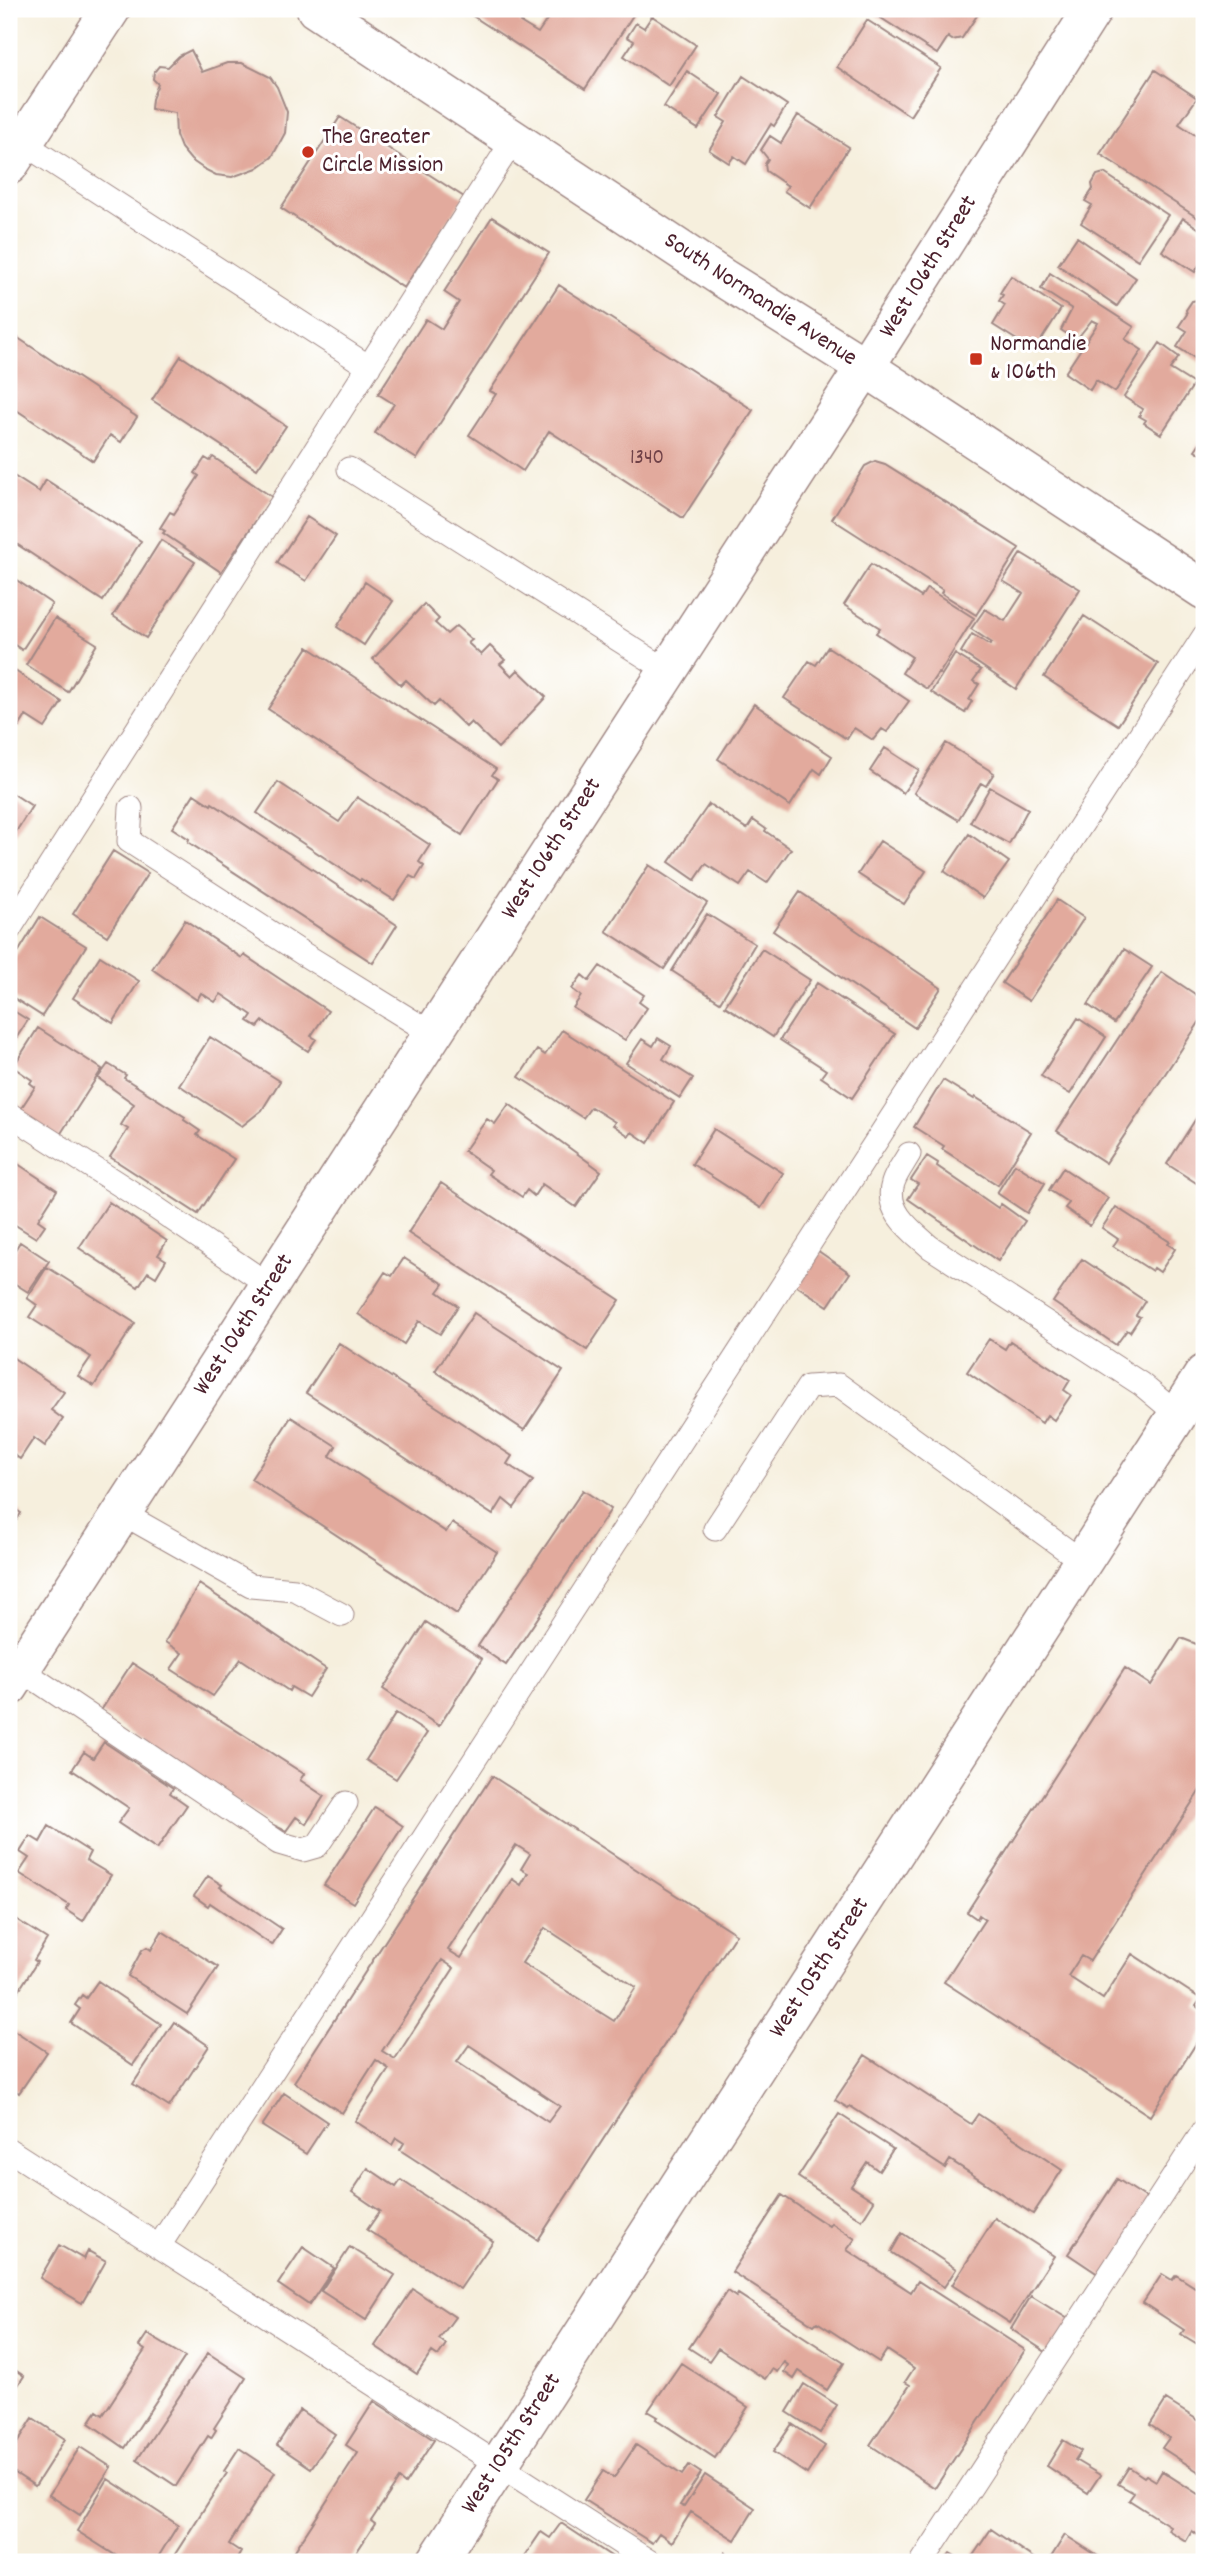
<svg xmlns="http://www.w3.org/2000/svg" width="1213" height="2571" font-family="Dekko,sans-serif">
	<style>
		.building { fill: #e2aa9d; fill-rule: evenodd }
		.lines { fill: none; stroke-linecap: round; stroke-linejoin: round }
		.service-casing { stroke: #a08784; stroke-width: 25 }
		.minor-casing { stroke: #a08784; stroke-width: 41 }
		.secondary-casing { stroke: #a08784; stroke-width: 41 }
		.service { stroke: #fff; stroke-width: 23 }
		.minor { stroke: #fff; stroke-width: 38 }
		.secondary { stroke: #fff; stroke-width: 38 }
		.poi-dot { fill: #c8321e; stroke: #fff; stroke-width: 2.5 }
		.labels { text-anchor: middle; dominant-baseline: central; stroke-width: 6; stroke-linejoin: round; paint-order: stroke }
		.number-label { font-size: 21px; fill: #704248 }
		.poi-label { font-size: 24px; fill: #4a1f2b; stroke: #fff; text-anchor: start }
		.street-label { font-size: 24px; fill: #4a1f2b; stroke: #fff }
	</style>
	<rect width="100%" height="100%" fill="#fff"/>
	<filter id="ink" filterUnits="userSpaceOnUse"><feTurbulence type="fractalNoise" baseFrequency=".0143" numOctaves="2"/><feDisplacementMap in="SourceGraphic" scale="14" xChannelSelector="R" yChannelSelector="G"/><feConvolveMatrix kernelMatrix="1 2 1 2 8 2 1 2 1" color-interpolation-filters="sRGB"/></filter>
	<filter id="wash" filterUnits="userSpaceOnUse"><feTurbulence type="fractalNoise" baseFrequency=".00686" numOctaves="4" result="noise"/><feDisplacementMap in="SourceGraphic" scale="28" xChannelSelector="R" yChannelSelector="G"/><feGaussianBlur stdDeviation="1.57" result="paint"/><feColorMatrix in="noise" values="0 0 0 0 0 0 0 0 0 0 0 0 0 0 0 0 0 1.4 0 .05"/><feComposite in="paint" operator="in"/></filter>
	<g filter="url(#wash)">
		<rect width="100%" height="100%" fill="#f6efdd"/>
		<g id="blocks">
			<path class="building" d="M462,9H528L520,22L538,33L554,9H637L585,89Z
				M867,9H975L974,11L978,14L962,38L952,40L948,37L937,54Z
				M652,16L696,45L669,86L624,56L634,41L627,37L636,23L644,28Z
				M867,20L941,68L910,116L837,67Z
				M191,50L202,72L227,63H242L270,77L277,87L287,112L285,133L272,157L257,168L232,177L216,175L204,169L191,160L181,148L176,135L175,113L151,109L152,99L158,84L153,79L154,72L159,66L168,67L179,56Z
				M1155,70L1197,98L1179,124L1204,141V222L1100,154Z
				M687,71L721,94L698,129L664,107Z
				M743,76L787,105L774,126L771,124L746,164L734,156L729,163L709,150L726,122L718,117Z
				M798,115L849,147L810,208L784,191L788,186L766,171L765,164L768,159L761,150L770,136L781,143Z
				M340,117L464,197L404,288L281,208Z
				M1104,173L1168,215L1138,260L1081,223L1092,205L1085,201L1093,189L1092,184L1097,175Z
				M492,217L549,253L417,459L375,433L394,404L378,394L426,319L442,329L459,302L444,292Z
				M1183,218L1204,232V257L1195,272L1162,251Z
				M1077,237L1136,278L1117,306L1058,265Z
				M1050,273L1134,327L1125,339L1142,350L1115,392L1096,380L1090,390L1065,373L1098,323L1092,320L1076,340L1061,330L1072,309L1041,289Z
				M1011,276L1061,309L1034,351L993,325L1005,305L999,301L1003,295L1000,293Z
				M559,285L753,410L683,518L549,431L523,471L469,435L496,394L490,391Z
				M1204,290V364L1177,347L1187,331L1179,326L1187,314L1186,310L1192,301L1198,300Z
				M9,332L137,417L121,442L110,435L93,461L9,405Z
				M1160,343L1179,357L1170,369L1194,384L1161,434L1144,423L1146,420L1139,416L1143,409L1124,397Z
				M181,356L286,426L257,469L152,400Z
				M1204,437V456L1195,450Z
				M213,457L272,497L221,572L163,533L165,531L160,528L170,512L174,514L199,476L195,473L205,458L210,461Z
				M875,461L885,464L1019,548L976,615L941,593L943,590L832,519L865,466Z
				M9,473L39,492L46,480L141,541L103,601L9,539Z
				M307,517L336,536L306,581L277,563Z
				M161,540L195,562L146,638L113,616Z
				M1021,553L1080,589L1016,689L961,652L972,634L990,645L992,643L971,629L985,609L1005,621L1023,593L1003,581Z
				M871,564L921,597L927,588L974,618L939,674L938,673L927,689L902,673L912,657L876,633L880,628L844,605Z
				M9,575L52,604L22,650L9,641Z
				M365,582L393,601L364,645L337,627Z
				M424,604L439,619L435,623L447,634L456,626L472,640L468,643L481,655L490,646L505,660L500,664L512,676L518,670L546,697L498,748L471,722L466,727L439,701L434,706L406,680L401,685L373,659Z
				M1084,616L1158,664L1118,725L1044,677Z
				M55,618L97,644L68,692L26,665Z
				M308,647L496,769L492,775L498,779L462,835L268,709Z
				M828,647L909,701L887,732L882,729L873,740L854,728L847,739L784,698L809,661L816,665Z
				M955,654L981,670L973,681L979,684L969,700L972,701L965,713L931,692Z
				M9,667L62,702L45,728L26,716L19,727L9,720Z
				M754,704L832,756L821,774L814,769L790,806L718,759Z
				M946,743L994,773L986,786L981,783L958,820L914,793Z
				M885,748L919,770L903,793L870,771Z
				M278,782L339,822L357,797L430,845L419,862L424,866L416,879L410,876L394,900L361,879L360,881L257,813Z
				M990,787L1028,809L1009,844L970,822Z
				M9,791L32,806L9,843Z
				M194,794L211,805L212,803L397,925L373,963L188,842L189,839L172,828Z
				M709,804L747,829L753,820L766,829L765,831L791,849L767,883L750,872L740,886L706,864L695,880L669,862Z
				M969,834L1009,862L983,898L944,871Z
				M880,841L926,871L904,904L858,874Z
				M113,851L148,873L107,936L73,914Z
				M649,865L707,903L664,969L606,931Z
				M800,892L941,988L915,1028L773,931Z
				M1057,900L1084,918L1029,1001L1002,983Z
				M707,914L755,944L720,1002L672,971Z
				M40,917L86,946L42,1016L9,995V967Z
				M185,920L242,958L244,955L328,1011L311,1036L316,1039L308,1051L263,1021L258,1027L248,1021L252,1015L221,994L215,1002L201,993L197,1000L152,969Z
				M762,949L810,980L773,1037L725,1006Z
				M1124,949L1152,967L1114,1023L1088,1005Z
				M100,956L139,981L113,1023L73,998Z
				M600,966L644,995L639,1002L647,1008L625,1040L573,1008L581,996L572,989L582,975L589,981Z
				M1162,972L1204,1000V1015L1106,1163L1057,1131Z
				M817,983L895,1034L852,1098L821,1077L826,1070L780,1040Z
				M9,1008L28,1020L9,1049Z
				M1078,1018L1106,1037L1070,1094L1041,1076Z
				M38,1028L102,1069L58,1138L18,1113L35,1087L30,1083L32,1080L13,1067Z
				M562,1030L674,1102L648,1143L632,1132L629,1136L613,1125L615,1122L591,1107L583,1118L519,1077L537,1050L545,1055Z
				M210,1037L280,1081L262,1110L242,1126L179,1085Z
				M658,1038L671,1046L663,1059L693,1078L680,1098L626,1063L642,1039L653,1046Z
				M108,1064L126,1075L124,1078L185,1117L184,1120L200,1131L197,1135L234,1159L198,1214L110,1157L128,1129L121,1125L134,1104L98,1078Z
				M943,1080L974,1099L975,1097L1031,1132L998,1185L942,1149L944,1146L914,1127Z
				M509,1104L601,1171L576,1207L542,1184L534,1196L527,1190L522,1197L488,1174L491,1170L464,1151L487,1119L495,1124Z
				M1204,1106V1188L1167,1164Z
				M714,1129L783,1173L761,1208L692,1164Z
				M927,1156L938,1163L937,1166L998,1208L1001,1204L1025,1221L998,1261L908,1199L918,1184L911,1180Z
				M9,1158L57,1190L38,1220L45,1225L36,1238L9,1221Z
				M1015,1164L1045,1183L1027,1213L997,1193Z
				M1063,1168L1108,1198L1090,1226L1065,1208L1069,1203L1049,1190Z
				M441,1183L620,1300L587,1350L408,1233Z
				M109,1202L167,1241L158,1255L166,1260L156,1277L148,1272L138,1287L79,1248Z
				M1116,1207L1170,1242L1168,1244L1175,1249L1160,1272L1154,1268L1152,1271L1113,1246L1118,1239L1102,1228Z
				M20,1242L49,1261L28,1292L9,1280V1259Z
				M814,1248L850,1273L828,1306L791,1282Z
				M404,1258L444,1284L438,1292L458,1306L440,1334L419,1321L404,1344L358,1314L385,1272L392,1276Z
				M1082,1259L1145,1301L1136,1315L1140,1317L1130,1332L1127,1330L1116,1345L1053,1302Z
				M47,1267L135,1323L94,1386L78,1376L91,1357L29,1317L37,1305L27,1298Z
				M474,1313L563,1371L524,1430L435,1371Z
				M989,1339L1005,1349L1010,1341L1070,1380L1064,1390L1071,1395L1054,1420L1047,1415L1042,1423L967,1372Z
				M339,1343L512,1456L507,1464L533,1481L514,1508L503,1499L493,1515L306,1393Z
				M9,1355L64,1392L51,1410L63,1419L45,1446L34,1438L20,1459L9,1451Z
				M291,1417L336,1446L330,1456L446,1532L452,1523L497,1552L457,1614L251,1479Z
				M583,1490L611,1509L506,1665L478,1646Z
				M9,1505L21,1513L9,1532Z
				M199,1584L326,1669L308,1697L291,1687L289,1691L241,1659L213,1696L171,1669L182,1653L165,1642Z
				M426,1622L482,1659L439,1726L383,1689Z
				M1181,1638L1204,1647V1784L1090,1961L1081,1956L1068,1976L1103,1999L1132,1954L1201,1999L1196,2006L1204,2012V2031L1150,2116L944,1982L985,1919L979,1915L977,1919L967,1912L1125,1668L1151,1685Z
				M132,1663L304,1774L300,1780L324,1796L306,1824L296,1817L286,1831L271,1824L100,1712Z
				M396,1713L427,1733L396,1779L366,1760Z
				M104,1742L173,1788L170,1793L187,1805L157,1849L118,1823L129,1808L72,1770L84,1752L93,1758Z
				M492,1776L736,1934L538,2240L400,2150L404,2143L396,2138L392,2145L355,2121L389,2069L376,2060L342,2113L294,2082ZM516,1845L530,1854L521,1869L528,1873L521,1885L512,1879L461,1958L448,1950ZM545,1928L636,1987L614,2021L522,1963ZM442,1960L454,1968L395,2059L382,2051ZM469,2045L560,2106L548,2122L457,2062Z
				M375,1807L403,1826L353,1903L324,1885Z
				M49,1826L90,1852L86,1860L111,1875L83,1921L66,1910L69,1905L19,1873L29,1858L20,1852L30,1836L40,1842Z
				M208,1876L222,1885L220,1887L282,1929L272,1945L210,1903L208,1906L194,1896Z
				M14,1918L47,1939L34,1960L37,1962L10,2004L9,1926Z
				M162,1931L218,1967L187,2014L128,1976L142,1950L147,1947L151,1950Z
				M98,1981L161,2024L133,2065L71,2023L80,2009L75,2005L82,1995L86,1998Z
				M174,2022L209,2046L169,2107L133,2084Z
				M9,2027L47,2052L19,2093L9,2086Z
				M865,2055L971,2124L978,2114L1062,2170L1033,2214L950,2160L945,2168L850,2106L848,2108L835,2100Z
				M284,2093L327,2122L306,2154L262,2126Z
				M839,2114L893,2149L879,2171L867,2162L851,2186L874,2201L862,2220L798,2177Z
				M368,2168L396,2187L401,2180L493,2241L460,2289L367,2230L380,2211L352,2192Z
				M1117,2179L1153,2202L1104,2278L1068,2254Z
				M782,2195L829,2226L831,2223L855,2239L847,2250L911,2292L918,2281L1025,2350L935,2488L870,2445L910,2385L905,2382L914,2368L887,2350L879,2362L817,2322L814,2325L732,2272Z
				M995,2218L1054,2256L1010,2323L952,2285Z
				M902,2233L956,2269L944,2287L891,2252Z
				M59,2245L84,2259L88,2251L106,2261L82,2303L40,2278Z
				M303,2247L334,2268L309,2305L278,2284Z
				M350,2247L395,2275L366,2320L321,2291Z
				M1162,2274L1172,2280L1176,2275L1204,2293L1199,2305L1204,2308V2348L1181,2334L1184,2330L1143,2303Z
				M413,2289L455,2317L439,2339L446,2344L438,2356L432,2352L417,2374L375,2346Z
				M727,2291L736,2297L738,2294L844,2363L827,2390L799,2371L794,2379L784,2372L788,2365L784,2362L777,2372L772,2369L765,2379L718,2348L709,2361L689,2348Z
				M1031,2296L1073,2322L1052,2356L1011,2329Z
				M147,2334L185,2357L125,2448L89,2423L97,2411L103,2415L145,2350L139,2346Z
				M208,2353L246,2378L214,2428L216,2430L211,2438L208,2436L176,2486L137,2460Z
				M681,2363L748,2407L715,2458L656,2419L658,2417L648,2411Z
				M9,2366L24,2376L9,2399Z
				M804,2384L837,2405L820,2433L787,2412Z
				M1166,2400L1204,2424V2481L1200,2478L1202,2474L1162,2448L1169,2438L1150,2425Z
				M374,2401L434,2440L405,2484L399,2479L371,2521L375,2524L350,2562H303L292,2555L358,2453L346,2445Z
				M300,2410L335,2434L311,2468L277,2445Z
				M33,2418L65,2439L35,2486L9,2469V2456Z
				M792,2424L825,2446L807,2474L773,2452Z
				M1063,2440L1081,2451L1075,2460L1100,2475L1088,2493L1047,2466Z
				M636,2445L682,2475L689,2465L701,2473L680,2505L684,2507L705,2475L755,2508L735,2540L691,2512L672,2542L659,2533L652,2543L584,2500L603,2471L614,2478Z
				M80,2447L111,2467L80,2515L49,2495Z
				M239,2448L275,2472L229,2544L241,2552L235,2562H170L227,2473L224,2471Z
				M1129,2467L1144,2477L1146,2475L1156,2481L1162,2471L1204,2498V2532L1201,2537L1192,2531L1186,2541L1168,2530L1170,2526L1129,2500L1134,2493L1118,2484Z
				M108,2479L178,2525L155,2562H126L77,2531Z
				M561,2523L620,2562H532L524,2557L541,2532L550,2538Z
				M991,2529L1039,2562L970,2560Z
				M1065,2535L1107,2562H1048Z
				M725,2552L741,2562H717Z
				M950,2553L965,2562H944Z"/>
		</g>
	</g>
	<g filter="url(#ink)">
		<use href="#blocks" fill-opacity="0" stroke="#a08784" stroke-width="2"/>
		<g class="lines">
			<defs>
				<path id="service" d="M23,143L369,367
					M349,469L668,671
					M131,808L129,841L302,953L433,1034
					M9,930L514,139
					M9,1114L156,1208L269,1285
					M909,1154C904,1163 896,1173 893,1183C884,1211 912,1231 930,1247L1141,1384L1178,1415
					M122,1513L251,1586L295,1590L342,1615
					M715,1529L808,1387L839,1385L1083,1562
					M20,1669L279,1843L303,1850L317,1846L346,1803
					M9,2150L650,2562
					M159,2246L1204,636
					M922,2562L1204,2130"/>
				<path id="minor" d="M9,165L111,9
					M9,1687L865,367L1093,9
					M436,2562L1204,1374"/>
				<path id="secondary" d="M316,9L723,278L865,367L1204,590"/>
			</defs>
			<use href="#service" class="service-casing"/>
			<use href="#minor" class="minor-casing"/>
			<use href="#secondary" class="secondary-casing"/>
			<use href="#service" class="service"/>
			<use href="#minor" class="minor"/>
			<use href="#secondary" class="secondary"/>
		</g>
	</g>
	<g class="poi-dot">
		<circle cx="308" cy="152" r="7"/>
		<rect x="969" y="352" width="14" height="14" rx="3.5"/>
	</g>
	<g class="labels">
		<g class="number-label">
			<text x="647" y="459">1340</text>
		</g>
		<g class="poi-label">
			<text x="322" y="138">The Greater<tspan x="322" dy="28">Circle Mission</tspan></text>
			<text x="990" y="345">Normandie<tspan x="990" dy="28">&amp; 106th</tspan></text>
		</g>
		<g class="street-label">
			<text transform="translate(929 267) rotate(-58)">West 106th Street</text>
			<text transform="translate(760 300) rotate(33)">South Normandie Avenue</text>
			<text transform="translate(552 849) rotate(-57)">West 106th Street</text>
			<text transform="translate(244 1325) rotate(-57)">West 106th Street</text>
			<text transform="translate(820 1968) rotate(-57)">West 105th Street</text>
			<text transform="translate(512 2444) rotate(-57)">West 105th Street</text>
		</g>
	</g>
	<rect width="1213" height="2571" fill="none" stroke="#fff" stroke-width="35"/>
</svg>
